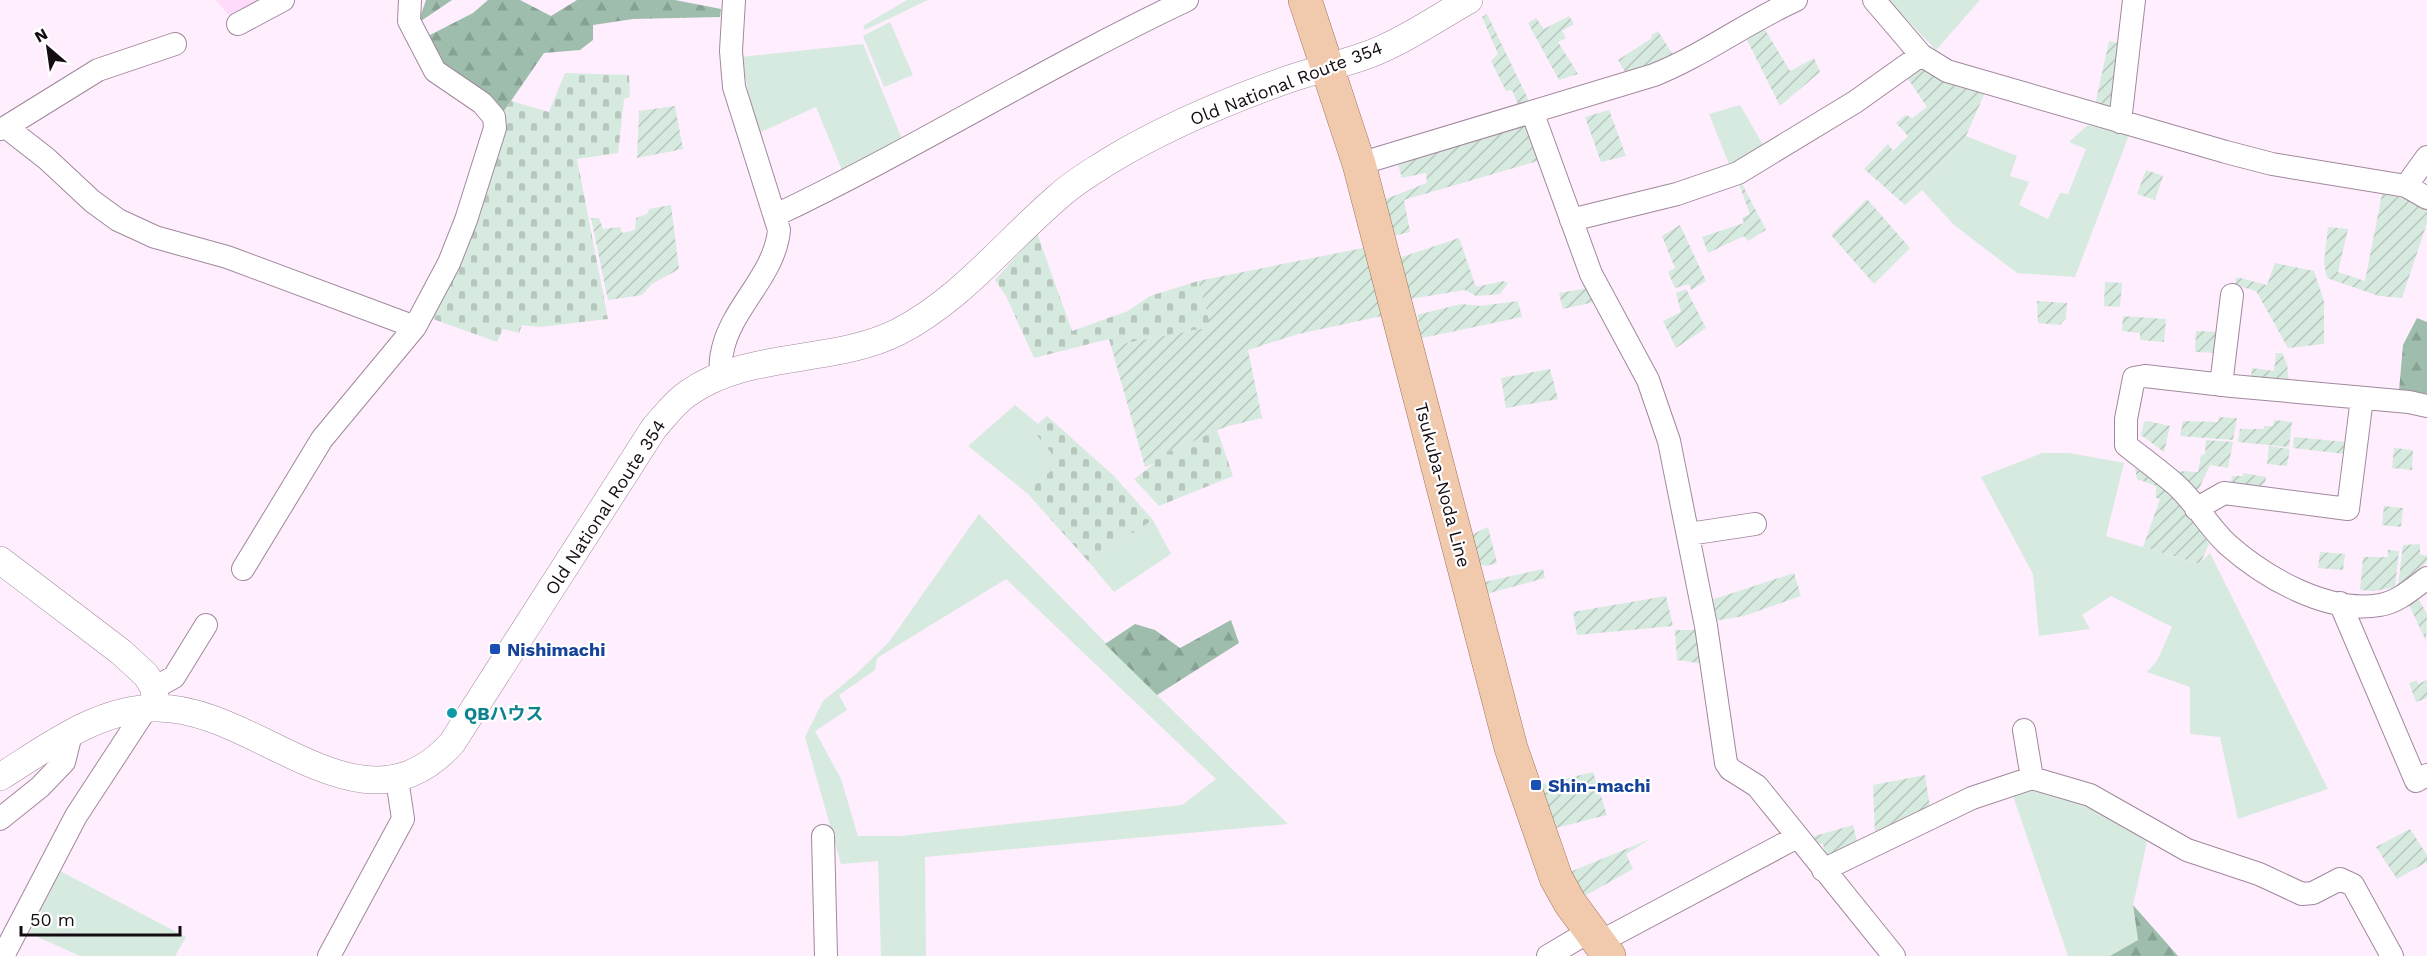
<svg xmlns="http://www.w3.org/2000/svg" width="2427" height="956" font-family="'Work Sans','Noto Sans JP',sans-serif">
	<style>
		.built { fill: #fedcf9 }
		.grass { fill: #d6eadf; fill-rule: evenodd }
		.forest { fill: url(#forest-firs) }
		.cemetery { fill: url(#cemetery-stones) }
		.garden { fill: url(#garden-furrows) }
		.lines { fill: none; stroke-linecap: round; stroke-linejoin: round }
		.minor-casing { stroke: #a1889e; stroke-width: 24 }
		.tertiary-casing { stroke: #a1889e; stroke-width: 28 }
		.primary-casing { stroke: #9e7054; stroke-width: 34 }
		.minor { stroke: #fff; stroke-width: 22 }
		.tertiary { stroke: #fff; stroke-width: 27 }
		.primary { stroke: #f1caad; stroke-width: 33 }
		.transit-dot { fill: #1a4fb4; stroke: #fff; stroke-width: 2 }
		.culture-dot { fill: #0f9aa8; stroke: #fff; stroke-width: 2 }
		.labels { text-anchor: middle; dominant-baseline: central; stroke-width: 4.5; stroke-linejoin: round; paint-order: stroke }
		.street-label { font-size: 18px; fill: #140b13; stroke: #fff }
		.transit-label { font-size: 18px; font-weight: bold; fill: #164399; stroke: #fff; text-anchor: start }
		.culture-label { font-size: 18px; font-weight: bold; fill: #0d838f; stroke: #fff; text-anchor: start }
	</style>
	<defs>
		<pattern id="forest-firs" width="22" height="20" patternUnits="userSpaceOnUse" patternTransform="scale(1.5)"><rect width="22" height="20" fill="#9ebdad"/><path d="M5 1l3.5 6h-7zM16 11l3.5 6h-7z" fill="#87a194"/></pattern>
		<pattern id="cemetery-stones" width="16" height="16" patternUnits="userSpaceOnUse" patternTransform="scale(1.5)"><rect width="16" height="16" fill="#d6eadf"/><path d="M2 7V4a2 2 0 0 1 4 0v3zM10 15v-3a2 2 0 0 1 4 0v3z" fill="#b7c7be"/></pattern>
		<pattern id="garden-furrows" width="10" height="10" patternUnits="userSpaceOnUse" patternTransform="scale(1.5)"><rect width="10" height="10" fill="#d6eadf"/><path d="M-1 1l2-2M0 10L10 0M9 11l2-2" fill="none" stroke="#b7c7be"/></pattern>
	</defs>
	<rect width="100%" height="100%" fill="#ffeefd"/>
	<path class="built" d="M216,0H269L231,18Z"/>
	<path class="grass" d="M907,0H928L865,30L863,26Z
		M1888,0H1980L1936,50Z
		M890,22L913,75L884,87L863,36Z
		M863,44L902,139L842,170L816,107L757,134L741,57Z
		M1740,105L1766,150L1731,169L1709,114Z
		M2088,125L2129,135L2075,277L2017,273L1954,225L1922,190L1966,136L2017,156L2010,176L2029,182L2019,205L2048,219L2060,193L2068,194L2086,149L2069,142Z
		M1015,405L1038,424L1032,429L1059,463L1027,493L968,446Z
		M2042,453H2070L2124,463L2106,536L2199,564L2210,553L2328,789L2238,819L2220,737L2190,734V687L2147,672L2157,661L2172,627L2111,596L2082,615L2090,629L2039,636L2033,574L1981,477Z
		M979,514L1157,695L1288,824L925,857L926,956H881L878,861L841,864L805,737L823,701L857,673L889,642ZM1006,579L1216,779L1182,805L900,836H858L841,779L815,731L847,710L839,695L875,670L877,658Z
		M1153,520L1171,554L1114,592L1088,561Z
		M2032,787L2076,797L2113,817L2147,842L2133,905L2138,940L2110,956H2068L2012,793Z
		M60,871L186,937L175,956H80L29,933Z"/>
	<path class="forest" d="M426,0H452L418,23Z
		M488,0H520L551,16L577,0H675L721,9L720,17L633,19L593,25V40L580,50L544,53L504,111L435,58L430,35L473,13Z
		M2417,318L2427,322V398L2399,391L2403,345Z
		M1231,620L1239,643L1157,695L1105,644L1135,624L1155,630L1180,648Z
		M2133,905L2178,956H2110L2138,940Z"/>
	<path class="cemetery" d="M565,73L629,75L630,97L624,99L618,153L577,159L608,319L539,327L522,325L519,333L503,329L497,342L430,318L504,125V111L511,101L549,112Z
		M1037,233L1072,331L1128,311L1150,296L1198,281L1211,327L1111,346L1109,339L1034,358L1006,296L995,280Z
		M1047,416L1114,476L1153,520L1088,561L1027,493L1059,463L1032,429Z
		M1217,430L1233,476L1159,506L1134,479L1155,463L1154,458Z"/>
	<path class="garden" d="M1487,14L1531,105L1520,109L1512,90L1506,91L1491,61L1498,54L1482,17Z
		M1569,16L1574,24L1562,31L1566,38L1558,42L1578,74L1559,80L1528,23L1536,18L1544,29Z
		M1761,23L1790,71L1814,58L1820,72L1780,106L1747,40Z
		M1658,31L1675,58L1629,78L1618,60L1652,38L1651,35Z
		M2109,41L2123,44L2117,108L2095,105Z
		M1919,67L1987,88L1966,136L1922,190L1905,205L1864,169L1888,144L1893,151L1908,136L1896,123L1906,115L1912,118L1927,107L1906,76Z
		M675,106L683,149L637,158L639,111Z
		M1609,110L1626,156L1601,162L1585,117Z
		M1525,120L1541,160L1404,200L1410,232L1393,236L1383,200L1427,183L1426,173L1402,178L1396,158Z
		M2146,170L2163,176L2155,200L2137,194Z
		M1741,182L1766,230L1748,241L1744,236L1708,253L1702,237L1744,223L1742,218L1750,214L1739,184Z
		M2382,194L2420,201L2427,206V223L2402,298L2379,296L2327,278L2324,263L2328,227L2348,229L2338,272L2365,281Z
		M1867,199L1910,248L1874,284L1831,235Z
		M671,205L679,269L652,284L642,295L608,300L591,218H599L603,229L620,227L622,233L635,230L636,218L647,214L649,209Z
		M1680,225L1706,281L1691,290L1689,284L1675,288L1668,272L1675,268L1662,236Z
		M1459,238L1476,287L1503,281L1508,283L1500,294L1476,296L1465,290L1410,299L1399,258Z
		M1368,247L1387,315L1298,334L1248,350L1262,418L1225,427L1155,458V463L1145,467L1111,346L1211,327L1198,281Z
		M2275,263L2314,271L2324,301V344L2288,348L2256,291L2235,285L2236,277L2267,285Z
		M2105,282L2122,283L2120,307L2104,306Z
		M1583,289H1591L1599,301L1563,309L1559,293Z
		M1686,289L1706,328L1676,348L1663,321L1681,312L1676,293Z
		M1518,301L1522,317L1422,338L1417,315L1461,304L1480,306Z
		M2037,301L2067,303L2066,318L2060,325L2038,323Z
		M2123,316L2166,319L2164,342L2140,340V333L2122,331Z
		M2196,331L2220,332L2219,353L2195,352Z
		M2276,353H2282L2287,364L2289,382L2251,378L2252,368L2274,371Z
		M1550,369L1558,399L1506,408L1501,378Z
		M2219,417L2237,418L2233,440L2180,436L2183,421L2218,422Z
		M2274,420L2292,422L2289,447L2238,442L2240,429H2264V426H2273Z
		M2147,421L2170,426L2164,452L2141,435L2144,422Z
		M2294,437L2346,442L2345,454L2293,448Z
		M2206,440L2233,442L2228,468L2210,465L2199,489H2195L2178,471L2198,472L2201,455L2205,454Z
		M2269,446L2290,449L2287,466L2267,464Z
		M2394,448L2413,450L2412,470L2392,468Z
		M2135,468L2157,482L2186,507L2209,544L2200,564L2143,547L2160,499L2156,498V486L2137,479Z
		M2243,473L2266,477L2265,483L2260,486L2231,482L2232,476H2243Z
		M2384,506L2403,508L2401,527L2382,525Z
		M1488,527L1497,563L1486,566L1476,563L1471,535Z
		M2420,544V554L2427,556V562L2398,586L2403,545Z
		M2388,550L2399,551L2395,587L2375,591L2360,590L2363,557H2388Z
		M2320,552L2345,554L2343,570L2318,568Z
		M1543,569L1545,578L1486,594L1484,582Z
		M1794,573L1801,596L1744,616L1714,621L1711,600Z
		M1666,596L1673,626L1577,635L1573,612Z
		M2418,598L2427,614L2426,641L2409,605Z
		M1675,630H1699L1703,664L1677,660Z
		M2417,680L2418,684L2427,680V698L2416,702L2409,683Z
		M1593,772L1607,815L1552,829L1539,785Z
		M1925,775L1930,807L1875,834L1873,785Z
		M1853,825L1858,845L1826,856L1823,844H1812L1808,838Z
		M2410,829L2427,855V862L2397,879L2376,847Z
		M1650,839L1626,854L1633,869L1583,897L1570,872Z"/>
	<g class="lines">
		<defs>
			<path id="minor" d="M1874,0L1921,55L1947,71L2226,152L2272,164L2406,186L2427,198
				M238,24L283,0
				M1533,114L1591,274L1648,380L1669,441L1706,626L1726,763L1730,769L1757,786L1894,956
				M2120,122L2134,0
				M6,127L47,159L92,201L118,220L155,237L227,257L415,327
				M0,129L6,127L98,70L175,44
				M1359,164L1654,75C1704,55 1747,22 1796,0
				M2406,186L2427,157
				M776,215C915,149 1047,66 1187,0
				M1571,220L1677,194L1738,173L1855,102L1921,55
				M720,376C721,369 720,360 722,353C730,308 775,276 779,230L734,87L731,51L734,0
				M2221,385L2232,295
				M2427,406L2409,402L2232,386L2145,376L2134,378L2126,419V445C2142,458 2160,471 2176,485C2195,502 2208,526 2227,544C2264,577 2327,614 2380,605C2398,602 2412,589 2427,578
				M2196,509L2224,493L2348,509L2362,398
				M1689,534L1755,524
				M243,569L322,439L415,327L449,263L466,220L495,128L494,117L482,103L435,71L409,21L410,0
				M2340,603L2416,781L2427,775
				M154,688L174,677L206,625
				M2024,730L2032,778
				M0,819L40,787L64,762L71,734
				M823,836L826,956
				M1823,870L1972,798L2032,778L2090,795L2187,850L2259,874L2302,894L2313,893L2340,879L2353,885L2392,956
				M1598,943L1797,837
				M3,956L76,816L146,709
				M329,956L403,819L397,779
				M1548,956L1590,931"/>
			<path id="tertiary" d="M0,560L121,652L146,675L154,688L156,708
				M0,777C48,747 97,709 155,708C258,706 361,844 452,743L654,428C665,416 674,403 687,394C748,350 832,365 898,332C962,299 1005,242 1059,196C1074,182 1092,172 1109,161C1165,127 1227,101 1289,79C1315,70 1343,64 1370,54C1404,41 1437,18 1469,0"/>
			<path id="primary" d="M1305,0L1359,164L1511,748L1556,878L1570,903L1609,956"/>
		</defs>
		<use href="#minor" class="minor-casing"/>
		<use href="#tertiary" class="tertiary-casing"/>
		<use href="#primary" class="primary-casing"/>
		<use href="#minor" class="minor"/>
		<use href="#tertiary" class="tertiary"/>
		<use href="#primary" class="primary"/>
	</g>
	<g class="transit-dot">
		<rect x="489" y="643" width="12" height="12" rx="3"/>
		<rect x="1530" y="779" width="12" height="12" rx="3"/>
	</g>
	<circle class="culture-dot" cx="452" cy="713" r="6"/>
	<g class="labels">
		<g class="street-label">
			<text transform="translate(1286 83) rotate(-21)">Old National Route 354</text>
			<text transform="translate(1443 485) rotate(75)">Tsukuba-Noda Line</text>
			<text transform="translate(605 507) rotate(-57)">Old National Route 354</text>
		</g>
		<g class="transit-label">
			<text x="507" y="649">Nishimachi</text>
			<text x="1548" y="785">Shin-machi</text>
		</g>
		<g class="culture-label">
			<text x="464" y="713">QBハウス</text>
		</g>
	</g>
	<g transform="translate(48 48) rotate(331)" stroke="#ffffff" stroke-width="4.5" paint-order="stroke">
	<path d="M0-4.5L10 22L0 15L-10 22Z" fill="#140b13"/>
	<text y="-9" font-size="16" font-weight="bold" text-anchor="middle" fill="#140b13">N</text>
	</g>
	<path d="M21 926v9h159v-9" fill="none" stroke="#140b13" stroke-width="3"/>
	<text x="30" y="926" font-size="18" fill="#140b13" stroke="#ffffff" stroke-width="4.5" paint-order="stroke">50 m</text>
</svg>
